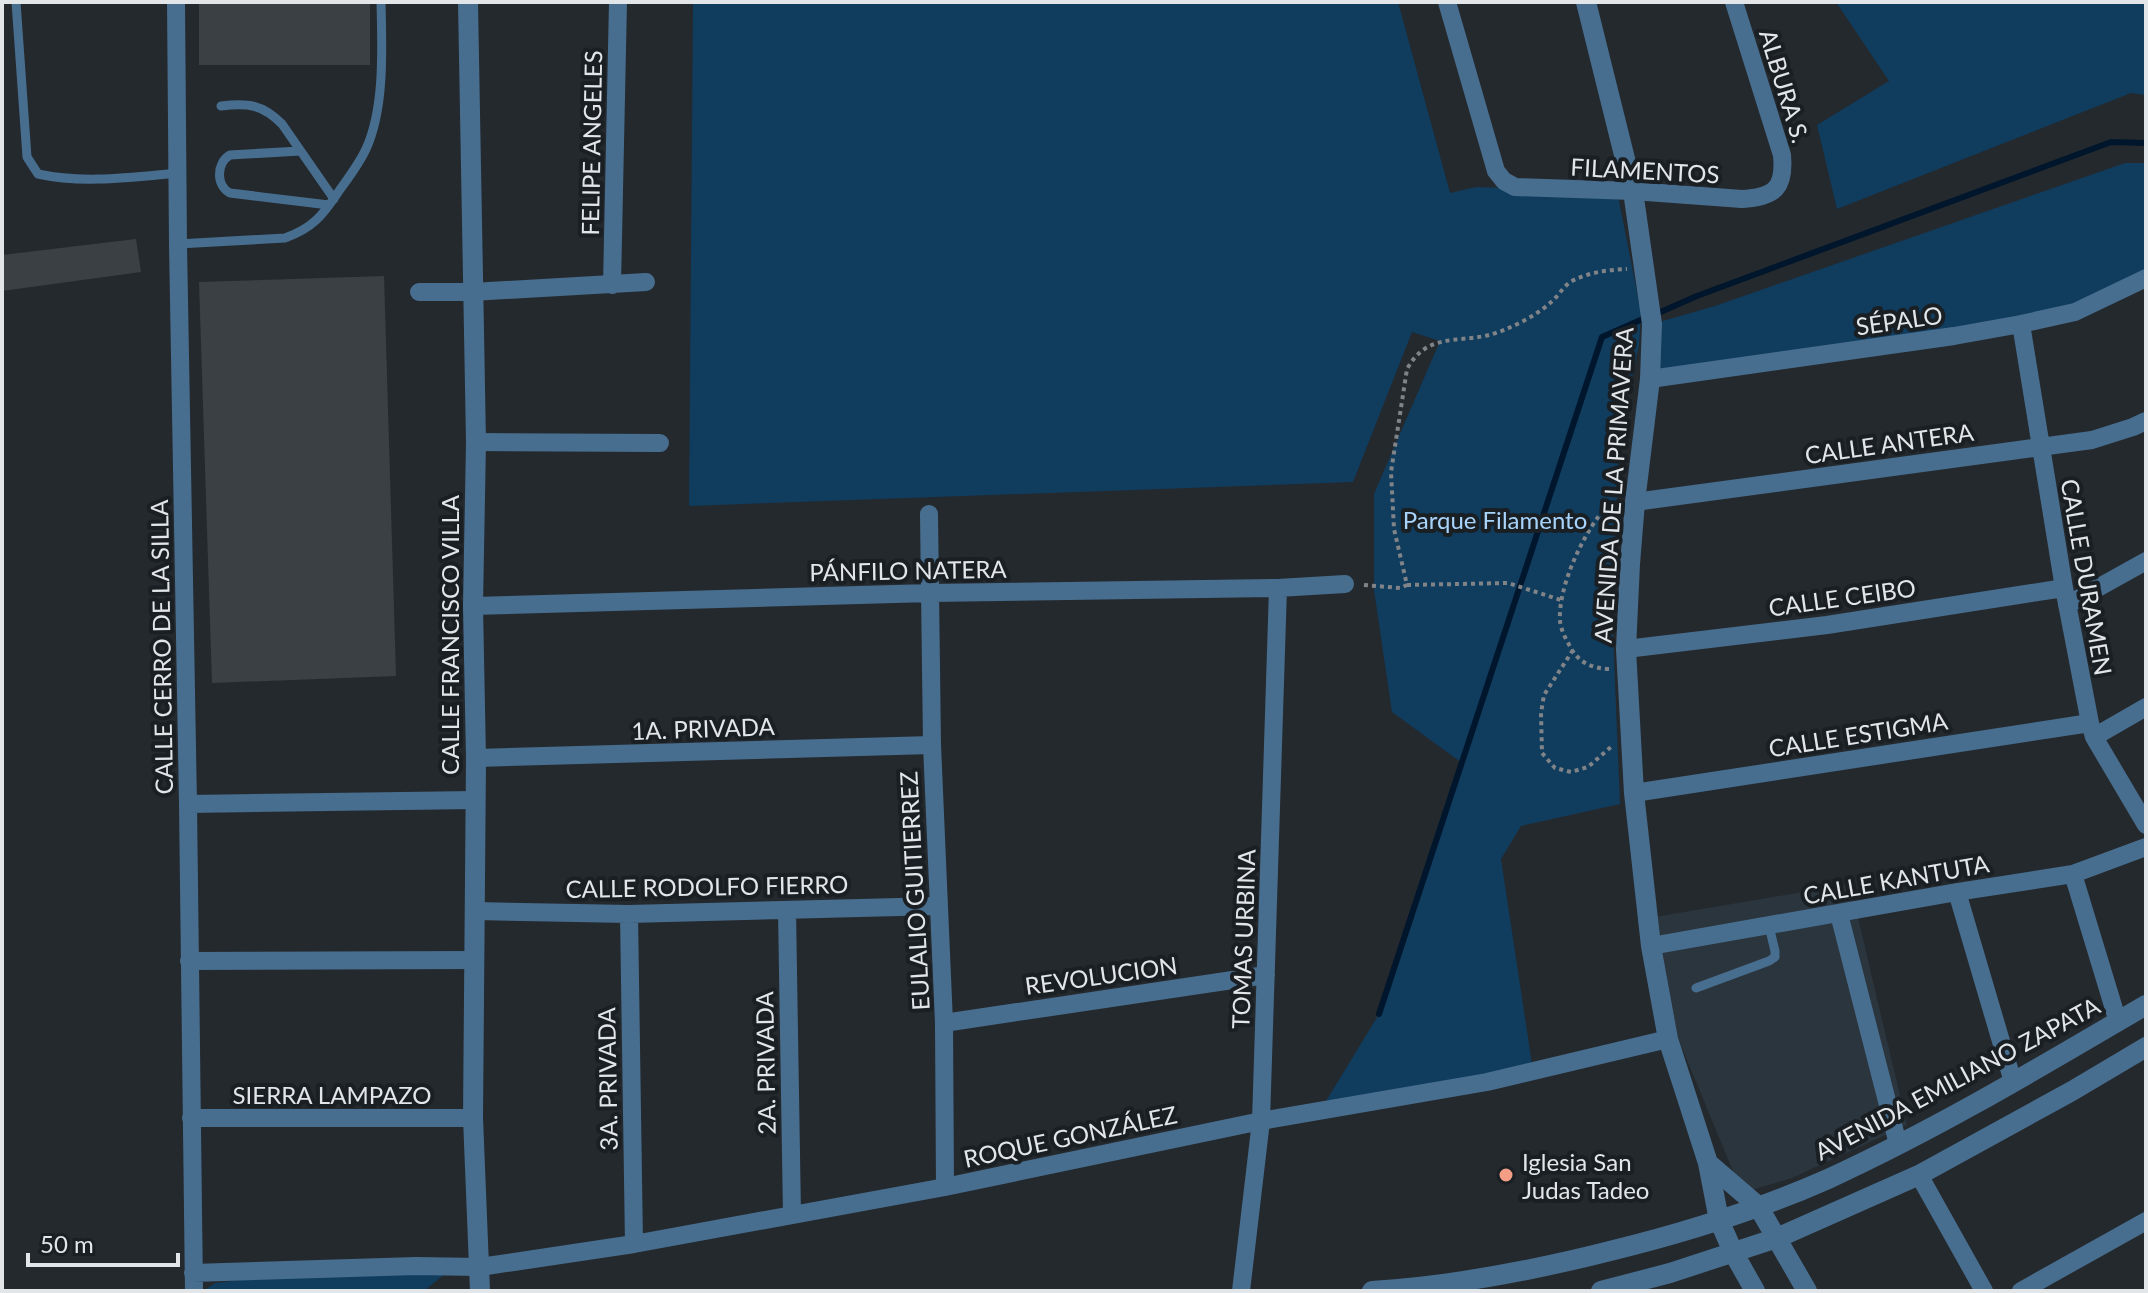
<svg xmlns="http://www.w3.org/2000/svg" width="2148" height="1293" font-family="Lato,sans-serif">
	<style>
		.built { fill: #2b353e }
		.green { fill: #103c5e }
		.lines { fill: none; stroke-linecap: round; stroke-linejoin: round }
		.stream { stroke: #00162c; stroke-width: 6 }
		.building { fill: #3b4045 }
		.path { stroke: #808488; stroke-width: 4; stroke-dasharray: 4 4; stroke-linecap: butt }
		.service { stroke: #486e8f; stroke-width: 9 }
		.minor { stroke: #486e8f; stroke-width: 18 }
		.tertiary { stroke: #486e8f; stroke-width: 20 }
		.poi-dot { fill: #f49e86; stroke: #1a1f24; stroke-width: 3 }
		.labels { text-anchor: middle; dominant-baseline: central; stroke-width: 8; stroke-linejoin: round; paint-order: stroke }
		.street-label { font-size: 24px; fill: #e2e6e9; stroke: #1a1f24 }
		.park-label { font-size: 24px; fill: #a8d4fc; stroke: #1a1f24 }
		.poi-label { font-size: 24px; fill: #e2e6e9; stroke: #1a1f24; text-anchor: start }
	</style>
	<rect width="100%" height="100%" fill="#24292e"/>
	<path class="built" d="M1850,884L1907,1125L1792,1178L1742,1193L1680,1043L1672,1018L1655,917Z"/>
	<path class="green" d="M693,2H1398L1450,193L1476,187L1617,191L1641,312L1639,345L1620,434L1612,610L1620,804L1521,826L1501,859L1533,1071L1320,1111L1379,1014L1462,763L1392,712L1374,590V494L1440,341L1412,332L1353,482L689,506Z
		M1836,2H2146V95L2131,93L1837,209L1817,125L1889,81Z
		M2125,163H2146V278L2075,312L1650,379L1652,324L1715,306Z
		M415,1261L446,1273L424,1291H206V1289L215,1283Z"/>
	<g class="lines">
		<path class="stream" d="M1656,314L1697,296L2111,142L2146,143
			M1379,1014L1602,337L1645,318"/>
	</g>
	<path class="building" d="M199,2H370V65H199Z
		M136,239L141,272L2,291V255Z
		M384,276L396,676L212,683L199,282Z"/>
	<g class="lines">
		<path class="path" d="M1364,585L1400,588L1407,585L1394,529L1391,472L1407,369C1427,333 1456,343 1489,335C1508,330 1536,316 1550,303C1558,297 1563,286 1572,281C1589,272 1608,270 1627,269
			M1407,585L1508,583L1561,600
			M1573,650L1544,695L1541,713L1542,753L1555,768L1571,772L1588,767L1612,746
			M1609,669C1593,668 1581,664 1572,650C1567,641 1561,631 1560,621C1558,589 1580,541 1599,516L1616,515"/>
		<path class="service" d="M16,2L27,157L38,174C83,184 133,177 178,173
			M221,106C248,103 262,104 282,124L334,199
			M300,151L230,155C216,163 216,186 230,193L329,205
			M178,244L285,238C313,228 323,215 339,191C349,177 359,164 366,149C385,108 382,47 381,2
			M1696,988L1769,961L1775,957V951L1769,926"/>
		<path class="minor" d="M176,2L178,244L188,804L194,1291
			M1447,2L1496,171L1504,181L1515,187L1633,191L1742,199C1775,197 1785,188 1782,155L1734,2
			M612,285L618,2
			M419,292H472L646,282
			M2021,324L2064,588L2090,723L2094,737L2146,825
			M1650,379L1954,336L2021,324L2075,312L2146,278
			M476,442L660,443
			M1635,502L2092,440L2133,427L2146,421
			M929,514L932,745L944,1023L945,1187
			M2067,605L2146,561
			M473,606L930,593L1278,588L1345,584
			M1626,649L1827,625L2064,588
			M2094,737L2146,707
			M476,758L932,745
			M1634,793L2090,723
			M188,804L475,800
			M2073,874L2118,1022
			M1957,892L2013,1082
			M787,910L792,1215
			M475,911L629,914L938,906
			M629,914L634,1244
			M1839,914L1898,1144
			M1651,946L1957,892L2073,874L2146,847
			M189,961L475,960
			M944,1023L1266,975
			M191,1118H473
			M1919,1175L1984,1291
			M193,1273L416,1266L480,1267L634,1244L945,1187L1261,1121L1487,1082L1668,1039
			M1241,1291L1261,1121L1278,588
			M2021,1291L2146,1221"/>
		<path class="tertiary" d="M468,2L476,442L473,606L476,758L473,1118L480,1291
			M1586,2L1633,191L1652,324L1650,379L1635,502L1630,564L1626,649L1634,793L1651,946L1668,1039L1708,1163L1719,1220L1733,1252L1755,1291
			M1708,1163L1758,1206L1807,1291
			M1372,1291C1452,1286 1531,1271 1610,1251C1684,1233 1758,1210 1828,1179C1937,1129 2042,1066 2146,1005
			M1601,1291L1670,1273L1777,1238L1919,1175L2072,1091L2146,1047"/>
	</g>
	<circle class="poi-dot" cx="1506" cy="1175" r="8"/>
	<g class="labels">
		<g class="street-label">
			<text transform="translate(1785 86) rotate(73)">ALBURA S.</text>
			<text transform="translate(591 143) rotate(-89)">FELIPE ANGELES</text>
			<text transform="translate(1645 170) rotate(3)">FILAMENTOS</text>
			<text transform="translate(1899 320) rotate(-8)">SÉPALO</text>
			<text transform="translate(1889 443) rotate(-8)">CALLE ANTERA</text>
			<text transform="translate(1613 485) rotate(-86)">AVENIDA DE LA PRIMAVERA</text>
			<text transform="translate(908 570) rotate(-1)">PÁNFILO NATERA</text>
			<text transform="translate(2087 577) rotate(80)">CALLE DURAMEN</text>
			<text transform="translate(1842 597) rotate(-8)">CALLE CEIBO</text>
			<text transform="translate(449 635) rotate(-90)">CALLE FRANCISCO VILLA</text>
			<text transform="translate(161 647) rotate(-91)">CALLE CERRO DE LA SILLA</text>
			<text transform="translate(703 728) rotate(-2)">1A. PRIVADA</text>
			<text transform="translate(1858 734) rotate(-9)">CALLE ESTIGMA</text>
			<text transform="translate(1896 879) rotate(-10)">CALLE KANTUTA</text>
			<text transform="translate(707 886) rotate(-1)">CALLE RODOLFO FIERRO</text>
			<text transform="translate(914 891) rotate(-93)">EULALIO GUITIERREZ</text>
			<text transform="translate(1243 939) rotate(-88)">TOMAS URBINA</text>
			<text transform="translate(1101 975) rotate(-8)">REVOLUCION</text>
			<text transform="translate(765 1063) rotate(-91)">2A. PRIVADA</text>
			<text transform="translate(1957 1078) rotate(-28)">AVENIDA EMILIANO ZAPATA</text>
			<text transform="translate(607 1079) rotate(-91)">3A. PRIVADA</text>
			<text x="332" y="1094">SIERRA LAMPAZO</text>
			<text transform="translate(1070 1136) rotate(-12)">ROQUE GONZÁLEZ</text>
		</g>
		<g class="park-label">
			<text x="1495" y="519">Parque Filamento</text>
		</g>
		<g class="poi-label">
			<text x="1522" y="1161">Iglesia San<tspan x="1522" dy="28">Judas Tadeo</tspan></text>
		</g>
	</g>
	<rect width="2148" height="1293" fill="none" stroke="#e2e6e9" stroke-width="8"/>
	<path d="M28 1253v12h150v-12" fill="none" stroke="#e2e6e9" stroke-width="4"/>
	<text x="40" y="1253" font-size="24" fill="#e2e6e9" stroke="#1a1f24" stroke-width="6" paint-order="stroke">50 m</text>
</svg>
